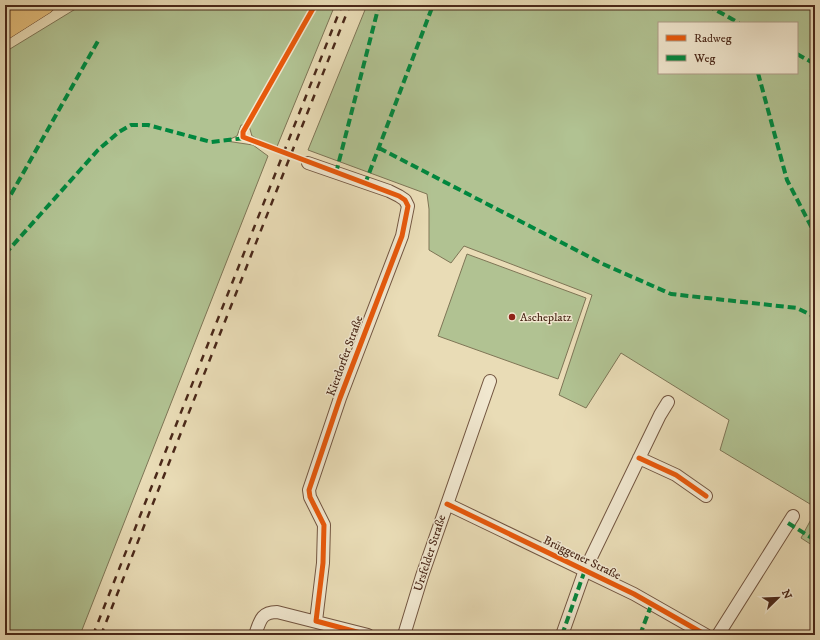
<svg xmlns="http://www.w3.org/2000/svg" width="820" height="640" font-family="'IM FELL DW Pica',serif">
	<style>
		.green { fill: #b1c292; stroke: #7e7556; fill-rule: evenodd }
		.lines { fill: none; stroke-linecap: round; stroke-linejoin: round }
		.minor-casing { stroke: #725540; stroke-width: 14 }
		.highway-casing { stroke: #4a2819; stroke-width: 18 }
		.minor { stroke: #f1e8d0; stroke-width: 12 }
		.highway { stroke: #e4be7b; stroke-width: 17 }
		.rail { stroke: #4a2819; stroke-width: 2.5; stroke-dasharray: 7 7; stroke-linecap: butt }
		.quiet { stroke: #00873e; stroke-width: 4; stroke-dasharray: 8 4; stroke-linecap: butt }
		.cycleway-casing { stroke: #f1e8d0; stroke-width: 8 }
		.cycleway { stroke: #e8590c; stroke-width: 5 }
		.poi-dot { fill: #8f2418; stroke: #f1e8d0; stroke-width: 1.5 }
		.labels { text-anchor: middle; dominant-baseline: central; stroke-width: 3; stroke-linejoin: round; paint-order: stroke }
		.poi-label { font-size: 12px; fill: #4a2819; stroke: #f1e8d0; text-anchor: start }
		.street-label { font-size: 12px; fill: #4a2819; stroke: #f1e8d0 }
	</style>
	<rect width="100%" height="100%" fill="#e9dcb6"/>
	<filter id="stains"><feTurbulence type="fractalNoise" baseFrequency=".005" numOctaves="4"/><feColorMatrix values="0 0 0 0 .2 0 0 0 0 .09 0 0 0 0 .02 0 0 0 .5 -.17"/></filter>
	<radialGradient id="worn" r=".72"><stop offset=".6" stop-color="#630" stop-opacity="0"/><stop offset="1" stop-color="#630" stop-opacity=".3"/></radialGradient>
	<path class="green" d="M82,5H335L276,149L252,136L249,126L241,125L237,136L226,141L253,145L268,156L80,635H5V52Z
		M367,5H815V507L720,450L729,420L621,353L586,408L559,395L592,295L464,246L451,263L429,250V209L427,194L308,150ZM659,23H797V73H659Z
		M467,254L586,298L558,379L438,336Z
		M815,512V547L801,538Z"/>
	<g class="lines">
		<defs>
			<path id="minor" d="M308,163L389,191L399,196L405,200L408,206L402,236L340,398L309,490L310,497L324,525L323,563L316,621
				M639,458L676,475L706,496
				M447,504L634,594L706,635
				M255,635C260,621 261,612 277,612L368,635
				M404,635L422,576L490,381
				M562,635L585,570L660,415L668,402
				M718,635L793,516"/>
			<path id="highway" d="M5,12L16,5
				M5,31L46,5"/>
		</defs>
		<use href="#minor" class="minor-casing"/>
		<use href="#highway" class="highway-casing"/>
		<use href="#minor" class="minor"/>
		<use href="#highway" class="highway"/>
		<path class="rail" d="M93,635L342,5
			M101,635L350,5"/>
		<path class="quiet" d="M707,5L739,23
			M797,54L815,64
			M758,73L787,180L815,234
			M379,148L603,264L671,294L797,308L815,317
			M336,173L379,5
			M365,184L433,5
			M5,205L98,41
			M5,254L98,150L119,132L131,125H148L211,142L245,138
			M788,523L815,540
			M562,635L585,570L587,571
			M640,635L652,603"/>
		<defs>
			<path id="cycleway" d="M315,5L243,132V137L399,196L405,200L408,206L402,236L340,398L309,490L310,497L324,525L323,563L316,621L368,635
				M639,458L676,475L706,496
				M447,504L634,594L706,635"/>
		</defs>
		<use href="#cycleway" class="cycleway-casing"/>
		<use href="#cycleway" class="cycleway"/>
	</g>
	<circle class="poi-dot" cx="512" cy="317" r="4"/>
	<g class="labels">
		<g class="poi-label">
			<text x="520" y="317">Ascheplatz</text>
		</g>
		<g class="street-label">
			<text transform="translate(345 356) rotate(-70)">Kierdorfer Straße</text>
			<text transform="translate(430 553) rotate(-72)">Ursfelder Straße</text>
			<text transform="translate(582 558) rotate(26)">Brüggener Straße</text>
		</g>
	</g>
	<rect width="820" height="640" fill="none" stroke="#e9dcb6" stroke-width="20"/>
	<rect x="6" y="6" width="808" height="628" fill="none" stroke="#4a2819" stroke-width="2"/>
	<rect x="10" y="10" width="800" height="620" fill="none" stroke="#4a2819"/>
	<rect x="658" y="22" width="140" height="52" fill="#f1e8d0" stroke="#ae9b87"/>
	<rect x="666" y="35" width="20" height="6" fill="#e8590c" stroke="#ae9b87"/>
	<text x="694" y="42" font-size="12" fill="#4a2819">Radweg</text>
	<rect x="666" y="55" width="20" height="6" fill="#00873e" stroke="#ae9b87"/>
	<text x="694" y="62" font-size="12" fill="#4a2819">Weg</text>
	<g transform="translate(778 598) rotate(67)" stroke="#f1e8d0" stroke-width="3" paint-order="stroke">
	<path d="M0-3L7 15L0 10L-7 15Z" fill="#4a2819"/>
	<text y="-6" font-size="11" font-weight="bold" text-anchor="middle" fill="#4a2819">N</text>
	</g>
	<rect width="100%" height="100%" filter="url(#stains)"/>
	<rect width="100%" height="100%" fill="url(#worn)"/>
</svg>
